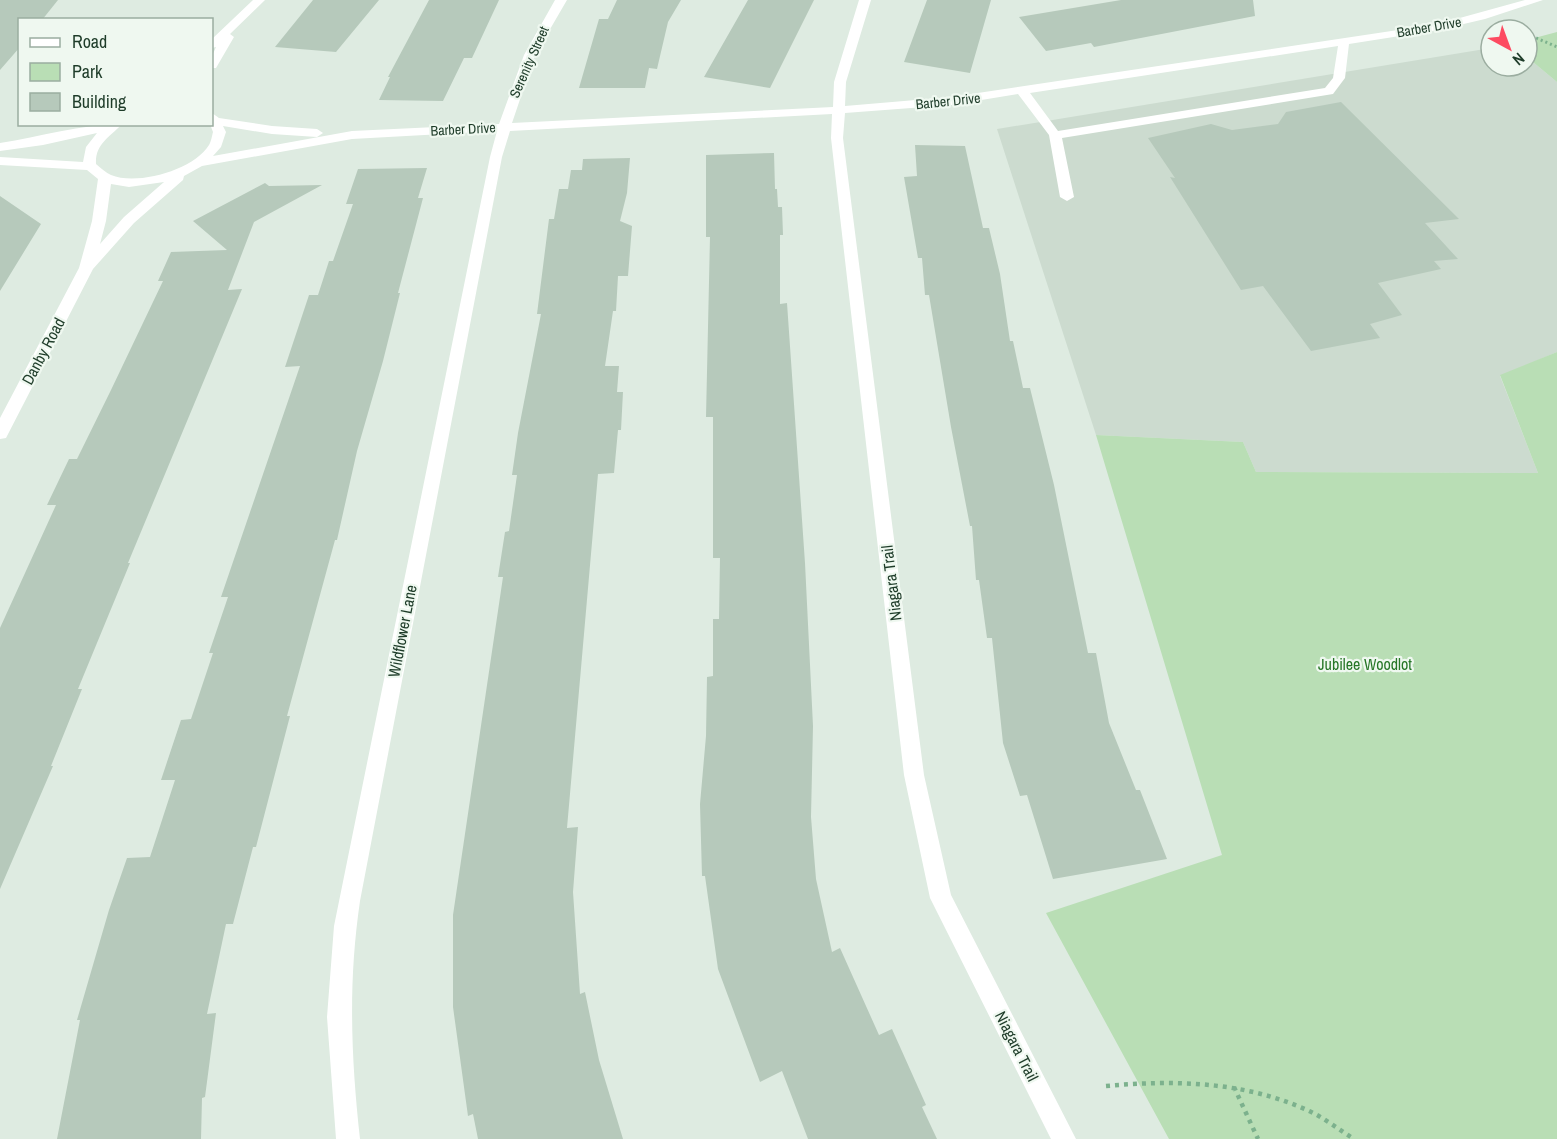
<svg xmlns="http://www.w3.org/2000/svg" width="1557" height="1139" font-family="'Archivo Narrow',sans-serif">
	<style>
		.built { fill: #ccdbcf }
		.green { fill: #b9deb5 }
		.building { fill: #b6c9bb }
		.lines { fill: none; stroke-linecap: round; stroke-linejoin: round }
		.path-far1 { stroke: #7cb18d; stroke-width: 3; stroke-dasharray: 2 3; stroke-linecap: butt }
		.path { stroke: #7cb18d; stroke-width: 4.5; stroke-dasharray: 4 5; stroke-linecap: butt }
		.minor { fill: #fff; fill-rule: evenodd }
		.labels { text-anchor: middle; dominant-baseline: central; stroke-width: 4.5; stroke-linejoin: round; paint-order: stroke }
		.far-street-label { font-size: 14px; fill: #1e3c29; stroke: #eff8f0 }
		.street-label { font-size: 16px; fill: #1e3c29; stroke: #eff8f0 }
		.park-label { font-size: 16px; fill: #267627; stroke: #eff8f0 }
	</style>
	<rect width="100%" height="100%" fill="#deebe1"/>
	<path class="built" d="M1491,48V66H1527V57L1557,82V352L1500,376L1538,473L1256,472L1243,442L1096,435L997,129Z"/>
	<path class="green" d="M1557,32V82L1527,57V40Z
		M1557,352V1139H1169L1046,913L1222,855L1096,435L1243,442L1256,472L1538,473L1500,375Z"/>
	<path class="building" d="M0,0H58L42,20H20V47L0,70Z
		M313,0H379L336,52L275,47Z
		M429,0H499L472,58H464L443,101L379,100L390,77H388Z
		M617,0H681L668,22L657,69L649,68L645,88H579L599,19H608Z
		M748,0H814L770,88L704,77Z
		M927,0H991L970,73L904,62Z
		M1121,0H1253L1255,16L1094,47L1091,43L1046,51L1019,17Z
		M1341,102L1459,219L1425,223L1458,259L1434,261L1441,269L1378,283L1402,315L1370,324L1380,338L1311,351L1263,286L1241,290L1170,177L1175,178L1148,138L1211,124L1232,130L1278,124L1286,112Z
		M915,145L965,146L983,228H989L1000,274L1010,341H1013L1023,388H1030L1054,485L1088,653H1096L1109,723L1136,790H1140L1167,859L1053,879L1027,795L1020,796L1003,743L992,638H987L979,580H976L972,526H970L951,427L929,295H925L922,258H918L904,177L917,176Z
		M774,153L775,189H777L778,207H782L783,235H780V304L787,303L805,563L813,726L811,817L816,879L832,952L840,948L879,1035L892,1029L926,1105L922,1107L937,1139H808L782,1071L760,1082L718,969L705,876H702L700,804L706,736L707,677L713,676V619H719L720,558H713V417H706L710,237H706V155Z
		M630,158L627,193L620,221L632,226L628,276H618L616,311H613L605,366H619L617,392H623L621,430H618L614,473L598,474L567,828L578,827L573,892L580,994L585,992L599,1060L623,1139H478L473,1114L468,1116L453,1007V915L503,577H498L505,532L509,531L517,475H512L518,433L541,314H537L549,219H554L559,189H568L571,170H582L583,159Z
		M427,168L418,198H423L398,293H400L383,361L357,451L337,540H335L287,716H290L256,847H253L233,924H226L207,1014L216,1013L205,1097L202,1098L201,1139H57L80,1020H77L109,910L127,858L150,857L175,780H161L181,720L191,719L213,653H209L228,597H221L300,366L285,367L309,295H318L329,261H333L353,204H346L358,169Z
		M265,183L269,186L322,185L254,222L228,290L242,289L128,563H130L78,689H82L51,766H53L0,889V628L56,505H47L69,459H77L111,390L163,281H158L171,252L227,250L193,221Z
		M0,196L41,224L0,291Z"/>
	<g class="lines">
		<path class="path-far1" d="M1527,34L1557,47"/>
		<path class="path" d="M1106,1086C1175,1080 1242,1081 1307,1110C1323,1117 1338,1129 1354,1139
			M1234,1087L1258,1139"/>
		<path class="minor" d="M253,0H265L230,34L234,37L216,68H212V56L216,47L212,48V39Z
			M555,0H567L535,55L512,123L833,107L834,82L859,0H871L846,82L845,106L951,97L1438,24L1525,0H1543L1485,19L1438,30L1349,44L1345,78L1333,94L1062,138L1074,197L1067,201L1060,197L1049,135L1018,94L951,105L845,113L843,138L924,775L951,895L1076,1139H1051L930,898L904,775L831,138L832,114L510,131L502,157L360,901C348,983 351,1057 360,1139H336L327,1017L334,926L490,157L497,131L352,139L202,166L184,176L183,180L134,223L93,269L6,438L0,439V418L79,268L92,221L98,179L87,170L0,165V157L83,162L86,147L97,133L43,145L0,151V143C40,137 81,124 122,124C109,138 95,144 96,164C101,168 106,173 111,175C137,186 194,170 209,145C211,142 212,136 213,132L210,124H212V113L219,118L272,126L317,129L323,133L317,137L272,134L223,126L226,132L221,147L213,156L352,131L499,124L524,55ZM1338,46L1333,78L1325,88L1058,131L1030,93ZM164,182L124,217L100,244L106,221L111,184L129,187Z"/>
	</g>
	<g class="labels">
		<g class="far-street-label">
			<text transform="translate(1429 27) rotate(-10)">Barber Drive</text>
			<text transform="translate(529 62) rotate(-66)">Serenity Street</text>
			<text transform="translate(948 101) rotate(-6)">Barber Drive</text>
			<text transform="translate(463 129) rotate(-3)">Barber Drive</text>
		</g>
		<g class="street-label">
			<text transform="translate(43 351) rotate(-62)">Danby Road</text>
			<text transform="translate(891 583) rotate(-97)">Niagara Trail</text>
			<text transform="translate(402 631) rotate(-79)">Wildflower Lane</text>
			<text transform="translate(1017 1046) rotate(63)">Niagara Trail</text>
		</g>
		<g class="park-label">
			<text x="1365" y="664">Jubilee Woodlot</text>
		</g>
	</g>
	<rect x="18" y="18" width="195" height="108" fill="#eff8f0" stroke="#9bada0" stroke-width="1.5"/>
	<rect x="30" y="38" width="30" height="9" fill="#ffffff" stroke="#9bada0" stroke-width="1.5"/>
	<text x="72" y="48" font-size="18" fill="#1e3c29">Road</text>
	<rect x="30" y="63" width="30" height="18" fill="#b9deb5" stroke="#9bada0" stroke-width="1.5"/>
	<text x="72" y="78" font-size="18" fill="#1e3c29">Park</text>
	<rect x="30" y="93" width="30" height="18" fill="#b6c9bb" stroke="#9bada0" stroke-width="1.5"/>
	<text x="72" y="108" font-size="18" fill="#1e3c29">Building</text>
	<g transform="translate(1509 48) rotate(139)"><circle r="28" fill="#eff8f0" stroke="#9bada0" stroke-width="1.5"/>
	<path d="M0-4.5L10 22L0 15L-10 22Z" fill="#fd4b61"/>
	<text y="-9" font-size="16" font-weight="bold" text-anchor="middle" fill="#1e3c29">N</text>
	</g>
</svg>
